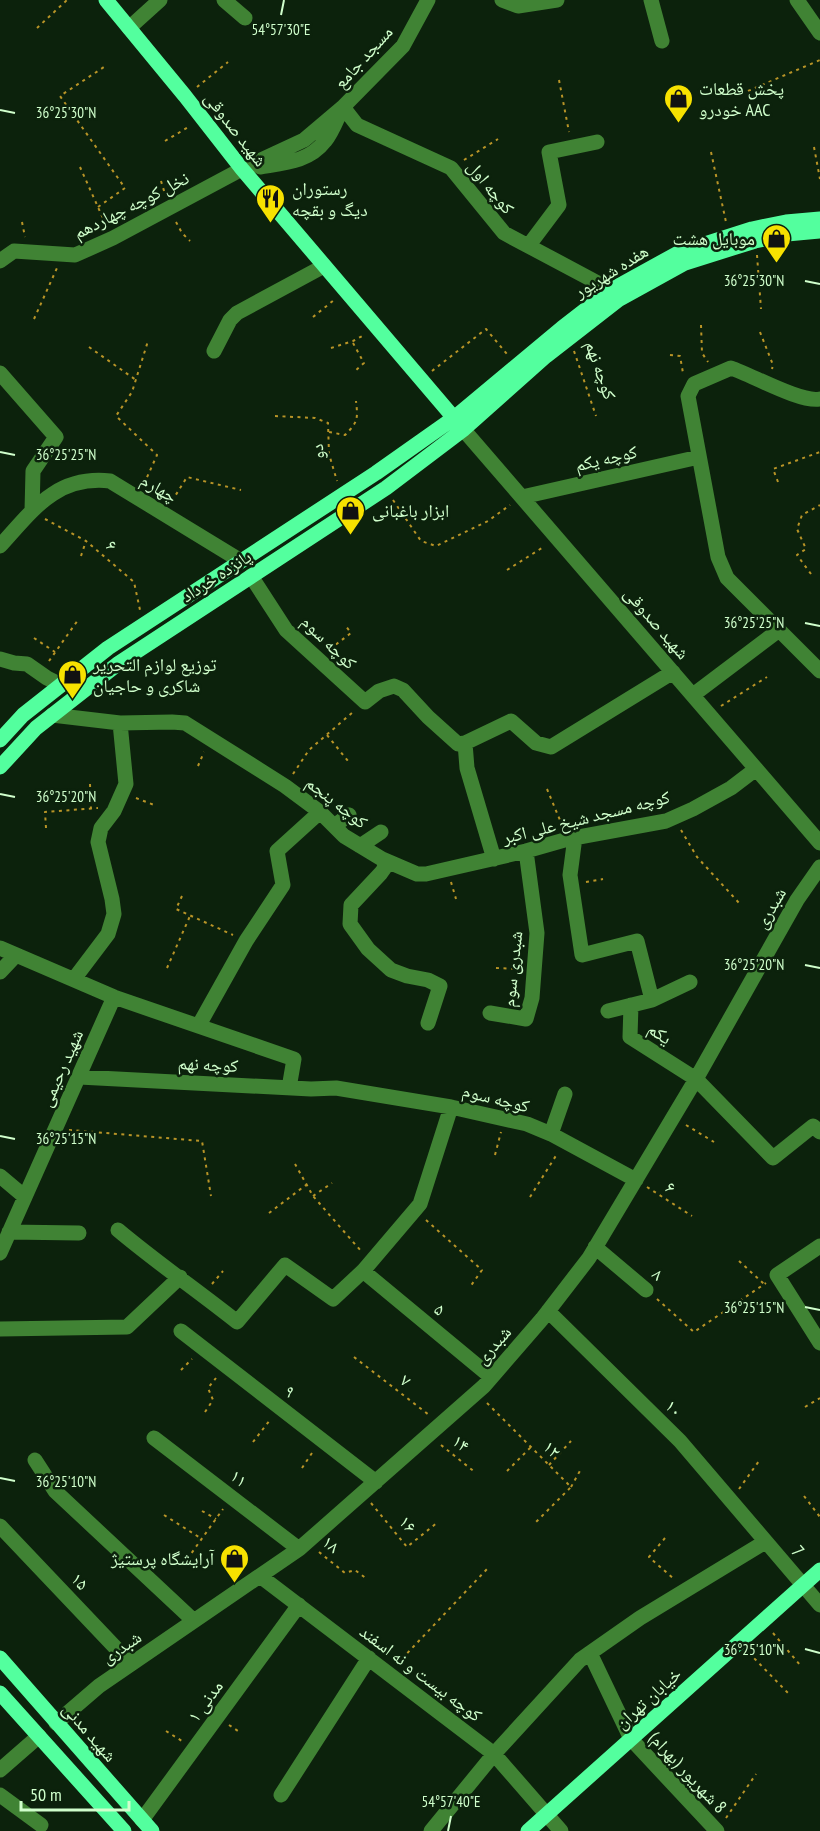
<svg xmlns="http://www.w3.org/2000/svg" width="820" height="1831" font-family="'PT Sans Narrow','Noto Naskh Arabic',sans-serif">
	<style>
		.lines { fill: none; stroke-linecap: round; stroke-linejoin: round }
		.path { stroke: #b89427; stroke-width: 2; stroke-dasharray: 3 4.5; stroke-linecap: butt }
		.minor { stroke: #408334; stroke-width: 15 }
		.major { stroke: #53ff9e; stroke-width: 15 }
		.ticks { fill: none; stroke: #d0ffcc; stroke-width: 2 }
		.labels { text-anchor: middle; dominant-baseline: central; stroke-width: 5; stroke-linejoin: round; paint-order: stroke }
		.street-label { font-size: 18px; fill: #d0ffcc; stroke: #0c220c }
		.poi-label { font-size: 18px; fill: #d0ffcc; stroke: #0c220c; text-anchor: start }
		.ticks-label { font-size: 15px; text-anchor: middle; fill: #d0ffcc; stroke: #0c220c; stroke-width: 5; stroke-linejoin: round; paint-order: stroke }
	</style>
	<rect width="100%" height="100%" fill="#0c220c"/>
	<g class="lines">
		<path class="path" d="M37,28L67,0
			M559,80L569,132
			M197,87L228,62
			M748,91L820,60
			M165,141L190,126
			M814,147L820,179
			M711,152L726,222
			M464,160L498,139
			M80,167L106,225
			M161,181L165,194
			M98,207L125,188L60,96L107,65
			M22,222L25,237
			M176,222L182,233L190,241
			M757,255L761,309
			M313,317L334,300
			M34,319L57,268
			M701,325L702,353L708,362
			M760,332L773,365L772,369
			M353,343L364,363L354,372
			M89,347L136,380
			M331,348L353,341L364,335
			M574,351L596,416
			M670,355L680,356L683,373
			M432,371L486,329L507,354
			M275,416L315,418L328,423L329,454L337,481
			M329,432L345,435C358,422 358,419 356,401
			M778,482L773,469L820,452
			M144,484L157,455L116,416L132,392L148,341
			M393,500L421,541L436,546L488,521L510,505
			M172,501L187,477L241,490
			M45,519L86,541L134,582L140,610
			M81,556L86,541
			M507,570L545,546
			M811,574L797,555L806,549L797,529L802,515L820,505
			M34,638L55,652
			M330,649L351,633L345,625
			M49,661L78,620
			M721,706L767,677
			M327,735L348,761
			M198,766L204,752
			M293,774L309,750L353,712
			M90,784L91,809
			M547,789L562,825
			M136,798L154,805
			M46,828L45,812L98,808
			M681,830L697,857L740,904
			M451,882L456,899
			M586,882L603,879
			M182,896L176,909L233,935
			M167,968L190,916
			M496,968L520,969
			M686,1125L714,1142
			M69,1130L202,1141L211,1196
			M495,1155L501,1132
			M295,1164L313,1196L361,1251
			M647,1187L692,1216
			M313,1196L332,1183
			M530,1197L557,1154
			M269,1213L306,1185
			M426,1220L482,1270L470,1287
			M739,1261L764,1284
			M212,1284L223,1271
			M657,1299L694,1332L766,1283
			M354,1357L429,1415
			M181,1370L192,1359
			M487,1403L571,1487L534,1524
			M805,1407L820,1398
			M205,1412L213,1400L208,1388L216,1378
			M253,1442L270,1420
			M441,1445L476,1473
			M549,1465L571,1441
			M302,1468L314,1450
			M507,1471L531,1447
			M571,1487L581,1469
			M739,1489L759,1461
			M804,1496L820,1517
			M371,1503L407,1547L438,1522
			M202,1511L216,1519
			M164,1515L202,1539
			M665,1538L649,1557L675,1580
			M319,1552L345,1573L355,1570L367,1579
			M183,1565L223,1509
			M773,1633L800,1665
			M749,1653L789,1694
			M397,1664L488,1568
			M229,1725L241,1733
			M166,1731L182,1741
			M726,1818L756,1774"/>
		<path class="minor" d="M224,0L245,18
			M502,0L518,6L557,0
			M651,0L662,41
			M797,0L820,33
			M129,28L160,0
			M343,107L357,125L451,168L504,233L611,290
			M260,167C284,163 309,162 325,141C331,134 335,124 339,115
			M529,245L559,205L549,152L597,142
			M0,261L14,251L75,255L113,238L242,169L304,140L343,107L403,46L428,0
			M214,351L230,320L237,313L324,266
			M0,373L56,437L33,471L32,511
			M820,399C801,403 752,375 731,368L694,384L688,396L718,557L727,578L820,671
			M456,421L820,843
			M522,497L699,457
			M0,546C32,511 56,475 110,481L241,561
			M251,576L286,630L365,702L379,691L394,686L403,690L428,717L458,744L465,743L511,721L536,743L551,747L673,672
			M0,659L14,663L27,664L47,678L61,685
			M693,695L779,630
			M52,715L120,723L172,722L185,723L285,786L320,812L344,836L382,859L386,866L381,873L351,905L350,924L368,949L391,970L407,976L428,980L440,986L428,1023
			M465,743L467,768L494,859
			M334,826L349,815
			M575,837L570,875L582,955L637,941L652,1000
			M360,846L381,832
			M382,859L417,874H426L526,851L568,839L666,821L693,809L731,788L756,769
			M0,948L114,997L294,1059L289,1088
			M0,972L16,955
			M74,979L108,934L114,914L112,899L98,842L101,828L114,811L126,784L120,723
			M631,1005L630,1037L696,1079L773,1158L813,1126L820,1132
			M608,1011L652,1000L690,982
			M490,1013L526,1019L532,998L537,933L526,851
			M199,1025L246,941L283,885L277,851L320,812
			M79,1077L311,1089L336,1088L451,1107L527,1124L551,1134L636,1180
			M551,1134L565,1094
			M0,1176L25,1197
			M118,1230C156,1262 198,1291 237,1322L285,1265L333,1299L363,1271L420,1204L451,1107
			M9,1232L79,1233
			M820,1246L777,1275L820,1343
			M595,1247L646,1290
			M0,1253L114,997
			M363,1271L491,1377
			M548,1311L680,1441L820,1605
			M0,1329L127,1327L180,1277
			M181,1331L376,1482
			M154,1438L299,1549
			M35,1460L55,1491L194,1621
			M0,1526L131,1664
			M260,1576L494,1754L561,1831
			M590,1653L631,1739L717,1831
			M56,1723L99,1686L299,1549L484,1386L542,1319L589,1258L696,1079L797,900L820,867
			M0,1770L39,1736
			M0,1795L41,1825
			M281,1795L369,1658
			M142,1820L299,1605
			M431,1831L494,1754L580,1660L640,1618L765,1542"/>
		<path class="major" d="M106,0L185,96L242,169L454,418
			M0,740L23,715L108,648L376,473L454,418L562,328L611,290L680,252L752,229L786,222L820,219
			M0,767L36,728L119,663L386,488L464,429L546,356L618,300L685,263L755,241L787,234L820,231
			M0,1658L152,1831
			M0,1693L124,1831
			M528,1831L820,1570"/>
	</g>
	<path class="ticks" d="M281,15L284,0M0,110L15,113M805,281L820,284M0,452L15,455M805,623L820,626M0,794L15,797M805,965L820,968M0,1136L15,1139M805,1307L820,1310M0,1478L15,1481M805,1649L820,1653M448,1831L451,1816"/>
	<defs>
		<symbol id="shop-pin" viewBox="-11 -11 22 30"><path d="M0 17L-7.5 6A9.5 9.5 0 1 1 7.5 6Z" fill="#f7e100" stroke="#0c220c"/><path d="M-5-2.5h2.3a2.7 3.5 0 0 1 5.4 0H5L5.5 6h-11ZM-1.5-2.5h3a1.5 2.3 0 0 0-3 0Z" fill="#111"/></symbol>
		<symbol id="restaurant-pin" viewBox="-11 -11 22 30"><path d="M0 17L-7.5 6A9.5 9.5 0 1 1 7.5 6Z" fill="#f7e100" stroke="#0c220c"/><path d="M-5-6h1v4h1v-4h1v4h1v-4h1v5L-1.5 .5V6h-2V.5L-5-1ZM5-6V6H3V1.5H1.5Q1.5-4 5-6Z" fill="#111"/></symbol>
	</defs>
	<g fill-rule="evenodd">
		<use href="#shop-pin" x="662" y="82" width="33" height="45"/>
		<use href="#restaurant-pin" x="254" y="182" width="33" height="45"/>
		<use href="#shop-pin" x="760" y="222" width="33" height="45"/>
		<use href="#shop-pin" x="334" y="494" width="33" height="45"/>
		<use href="#shop-pin" x="56" y="658" width="33" height="45"/>
		<use href="#shop-pin" x="218" y="1542" width="33" height="45"/>
	</g>
	<g class="labels">
		<g class="street-label">
			<text transform="translate(363 57) rotate(-48)">مسجد جامع</text>
			<text transform="translate(236 129) rotate(52)">شهید صدوقی</text>
			<text transform="translate(491 187) rotate(51)">کوچه اول</text>
			<text transform="translate(131 205) rotate(-27)">نخل کوچه چهاردهم</text>
			<text transform="translate(611 271) rotate(-32)">هفده شهریور</text>
			<text transform="translate(601 370) rotate(71)">کوچه نهم</text>
			<text transform="translate(317 452) rotate(-97)">دو</text>
			<text transform="translate(606 458) rotate(-13)">کوچه یکم</text>
			<text transform="translate(159 488) rotate(31)">چهارم</text>
			<text transform="translate(112 545) rotate(40)">۶</text>
			<text transform="translate(216 576) rotate(-33)">پانزده خرداد</text>
			<text transform="translate(657 623) rotate(49)">شهید صدوقی</text>
			<text transform="translate(329 642) rotate(44)">کوچه سوم</text>
			<text transform="translate(337 802) rotate(38)">کوچه پنجم</text>
			<text transform="translate(586 817) rotate(-14)">کوچه مسجد شیخ علی اکبر</text>
			<text transform="translate(770 908) rotate(-60)">شبدری</text>
			<text transform="translate(512 969) rotate(-84)">شبدری سوم</text>
			<text transform="translate(660 1033) rotate(34)">یکم</text>
			<text transform="translate(208 1064) rotate(3)">کوچه نهم</text>
			<text transform="translate(61 1068) rotate(-66)">شهید رحیمی</text>
			<text transform="translate(496 1098) rotate(14)">کوچه سوم</text>
			<text transform="translate(671 1187) rotate(33)">۶</text>
			<text transform="translate(658 1274) rotate(41)">۸</text>
			<text transform="translate(440 1309) rotate(40)">۵</text>
			<text transform="translate(493 1345) rotate(-49)">شبدری</text>
			<text transform="translate(406 1380) rotate(38)">۷</text>
			<text transform="translate(290 1391) rotate(38)">۹</text>
			<text transform="translate(674 1408) rotate(45)">۱۰</text>
			<text transform="translate(461 1443) rotate(38)">۱۴</text>
			<text transform="translate(552 1449) rotate(45)">۱۲</text>
			<text transform="translate(239 1478) rotate(37)">۱۱</text>
			<text transform="translate(408 1524) rotate(47)">۱۶</text>
			<text transform="translate(331 1544) rotate(39)">۱۸</text>
			<text transform="translate(798 1551) rotate(50)">7</text>
			<text transform="translate(80 1581) rotate(46)">۱۵</text>
			<text transform="translate(121 1647) rotate(-34)">شبدری</text>
			<text transform="translate(421 1673) rotate(37)">کوچه بیست و نه اسفند</text>
			<text transform="translate(648 1698) rotate(-42)">خیابان تهران</text>
			<text transform="translate(205 1701) rotate(-54)">مدنی ۱</text>
			<text transform="translate(90 1732) rotate(49)">شهید مدنی</text>
			<text transform="translate(688 1772) rotate(47)">(بهرام) 8 شهریور</text>
		</g>
		<g class="poi-label">
			<text x="699" y="88">پخش قطعات<tspan x="699" dy="21">خودرو AAC</tspan></text>
			<text x="292" y="188">رستوران<tspan x="292" dy="21">دیگ و بقچه</tspan></text>
			<text x="755" y="238" text-anchor="end">موبایل هشت</text>
			<text x="372" y="510">ابزار باغبانی</text>
			<text x="93" y="664">توزیع لوازم التحریر<tspan x="93" dy="21">شاکری و حاجیان</tspan></text>
			<text x="214" y="1558" text-anchor="end">آرایشگاه پرستیژ</text>
		</g>
	</g>
	<g class="ticks-label">
		<text x="281" y="35">54°57'30"E</text>
		<text x="66" y="118">36°25'30"N</text>
		<text x="754" y="286">36°25'30"N</text>
		<text x="66" y="460">36°25'25"N</text>
		<text x="754" y="628">36°25'25"N</text>
		<text x="66" y="802">36°25'20"N</text>
		<text x="754" y="970">36°25'20"N</text>
		<text x="66" y="1144">36°25'15"N</text>
		<text x="754" y="1313">36°25'15"N</text>
		<text x="66" y="1487">36°25'10"N</text>
		<text x="754" y="1655">36°25'10"N</text>
		<text x="451" y="1807">54°57'40"E</text>
	</g>
	<path d="M21 1801v9h108v-9" fill="none" stroke="#d0ffcc" stroke-width="3"/>
	<text x="30" y="1801" font-size="18" fill="#d0ffcc" stroke="#0c220c" stroke-width="4.5" paint-order="stroke">50 m</text>
</svg>
